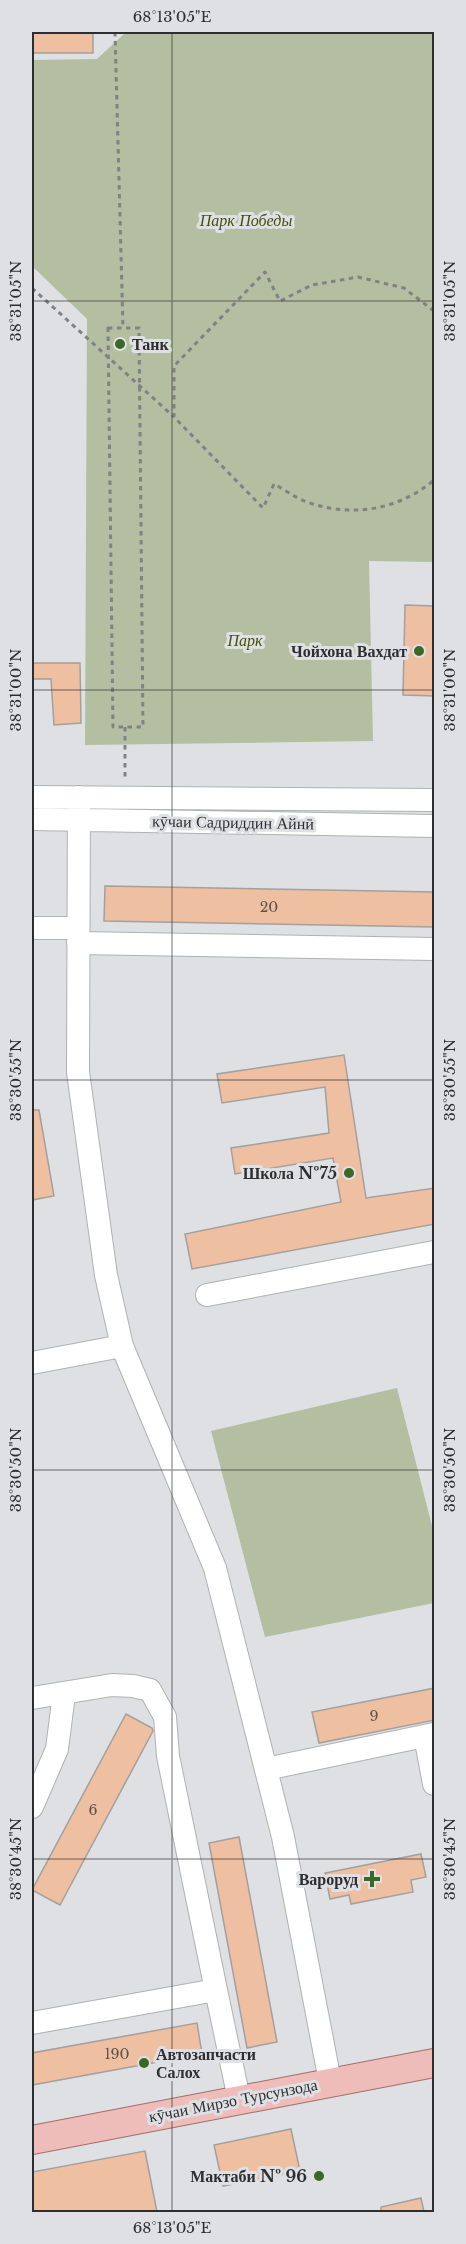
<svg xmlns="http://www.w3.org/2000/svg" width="466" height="2244" font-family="'Libre Baskerville',serif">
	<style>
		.green { fill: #b4bfa1 }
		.building { fill: #eebfa1; stroke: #a3a09e; stroke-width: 1.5 }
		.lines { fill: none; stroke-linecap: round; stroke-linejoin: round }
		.minor-casing { stroke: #afb1b4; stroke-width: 24 }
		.major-casing { stroke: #a36d6a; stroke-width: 30 }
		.path { stroke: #808284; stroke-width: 3; stroke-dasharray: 4.5 4.5; stroke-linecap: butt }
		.minor { stroke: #fff; stroke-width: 22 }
		.major { stroke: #eebcb9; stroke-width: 28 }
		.ticks { fill: none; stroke: #2d2e2f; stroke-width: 1.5; stroke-opacity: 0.45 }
		.poi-dot { fill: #3c6827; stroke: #dee0e3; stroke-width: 2 }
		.labels { text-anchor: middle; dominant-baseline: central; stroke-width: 6; stroke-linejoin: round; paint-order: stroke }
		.number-label { font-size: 14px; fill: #5d524c }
		.park-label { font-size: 16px; font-style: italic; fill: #3f5206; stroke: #dee0e3 }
		.poi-label { font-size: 16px; font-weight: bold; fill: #2d2e2f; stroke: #dee0e3; text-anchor: end }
		.street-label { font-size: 16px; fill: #2d2e2f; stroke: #dee0e3 }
		.neatline { fill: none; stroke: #2d2e2f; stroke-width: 2 }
		.ticks-label { font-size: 15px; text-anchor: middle; fill: #2d2e2f }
	</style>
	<rect width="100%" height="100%" fill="#dee0e3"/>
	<path class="green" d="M289,32H434V562L369,561L373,741L85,745L87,319L32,266V60L97,59L124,34Z
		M397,1388L434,1534V1603L265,1637L211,1431Z"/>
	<path class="building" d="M32,32H93V53H32Z
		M405,605L435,606V696L403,695Z
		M32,663H80L81,723L54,725L51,679H32Z
		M105,886L435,892V927L104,921Z
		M344,1055L366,1198L435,1188V1224L192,1269L185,1234L341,1202L333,1158L235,1174L231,1148L329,1133L325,1087L222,1103L217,1074Z
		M32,1110H39L54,1196L32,1200Z
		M435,1688V1720L319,1743L312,1712Z
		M126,1714L152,1728L153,1731L60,1905L32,1890Z
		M239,1837L277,2042L247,2048L209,1843Z
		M421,1854L426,1877L411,1880L413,1892L351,1904L349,1895L330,1899L325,1873Z
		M197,2023L202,2054L32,2085V2053Z
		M291,2129L300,2171L223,2186L214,2145Z
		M145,2151L157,2212H32V2172Z
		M421,2198L424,2212H381V2207Z"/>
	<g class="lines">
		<defs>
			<path id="minor" d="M32,797L434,800
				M79,797L78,1072L106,1275L122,1346L215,1568L283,1837L330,2081
				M32,819L434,826
				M32,928H78
				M78,943L434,949
				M207,1295L434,1252
				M32,1363L122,1346
				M32,1698L112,1685L133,1686L150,1690L165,1717L168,1756L216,1990L32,2023
				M425,1736L434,1784
				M266,1769L434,1734
				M32,1807L57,1749L64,1694
				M216,1990L239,2099"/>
			<path id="major" d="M32,2140L434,2063"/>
		</defs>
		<use href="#minor" class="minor-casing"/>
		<use href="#major" class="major-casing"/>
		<path class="path" d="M115,32L123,328
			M32,288L174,417
			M434,311L404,288L358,277L312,285L280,301L265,272L174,366V417L263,508L274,484C285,490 296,498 307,502C351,518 399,510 434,480
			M108,328H139L143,727H113Z
			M125,727V779"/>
		<use href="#minor" class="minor"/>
		<use href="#major" class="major"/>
	</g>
	<path class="ticks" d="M172,32V2212M32,301H434M32,690H434M32,1080H434M32,1470H434M32,1859H434"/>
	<g class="poi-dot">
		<circle cx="120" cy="344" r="6"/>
		<circle cx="419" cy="651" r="6"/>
		<circle cx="349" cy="1173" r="6"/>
		<path d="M369 1870h6v6h6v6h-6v6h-6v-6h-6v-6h6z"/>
		<circle cx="144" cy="2063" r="6"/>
		<circle cx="319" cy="2176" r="6"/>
	</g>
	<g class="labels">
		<g class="number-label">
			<text x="269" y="907">20</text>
			<text x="374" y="1716">9</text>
			<text x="93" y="1810">6</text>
			<text x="117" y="2054">190</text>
		</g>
		<g class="park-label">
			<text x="246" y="220">Парк Победы</text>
			<text x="245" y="640">Парк</text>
		</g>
		<g class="poi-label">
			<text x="132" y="344" text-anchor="start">Танк</text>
			<text x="407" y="651">Чойхона Вахдат</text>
			<text x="337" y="1173">Школа №75</text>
			<text x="358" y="1879">Вароруд</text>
			<text x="156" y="2054" text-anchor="start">Автозапчасти<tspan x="156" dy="18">Салох</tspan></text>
			<text x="307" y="2176">Мактаби № 96</text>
		</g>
		<g class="street-label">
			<text transform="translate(233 822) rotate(1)">кӯчаи Садриддин Айнӣ</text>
			<text transform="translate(233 2100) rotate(-11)">кӯчаи Мирзо Турсунзода</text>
		</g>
	</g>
	<rect width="466" height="2244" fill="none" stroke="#dee0e3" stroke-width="66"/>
	<rect x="33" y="33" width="400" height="2178" class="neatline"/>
	<g class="ticks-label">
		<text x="172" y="22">68°13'05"E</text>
		<text transform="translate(16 301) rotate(-90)" y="5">38°31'05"N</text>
		<text transform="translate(450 301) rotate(-90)" y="5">38°31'05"N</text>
		<text transform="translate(16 690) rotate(-90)" y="5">38°31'00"N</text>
		<text transform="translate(450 690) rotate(-90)" y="5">38°31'00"N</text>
		<text transform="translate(16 1080) rotate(-90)" y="5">38°30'55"N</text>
		<text transform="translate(450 1080) rotate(-90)" y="5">38°30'55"N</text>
		<text transform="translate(16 1470) rotate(-90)" y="5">38°30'50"N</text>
		<text transform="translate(450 1470) rotate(-90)" y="5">38°30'50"N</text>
		<text transform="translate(16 1859) rotate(-90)" y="5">38°30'45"N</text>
		<text transform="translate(450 1859) rotate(-90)" y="5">38°30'45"N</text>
		<text x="172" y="2233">68°13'05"E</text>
	</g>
</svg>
